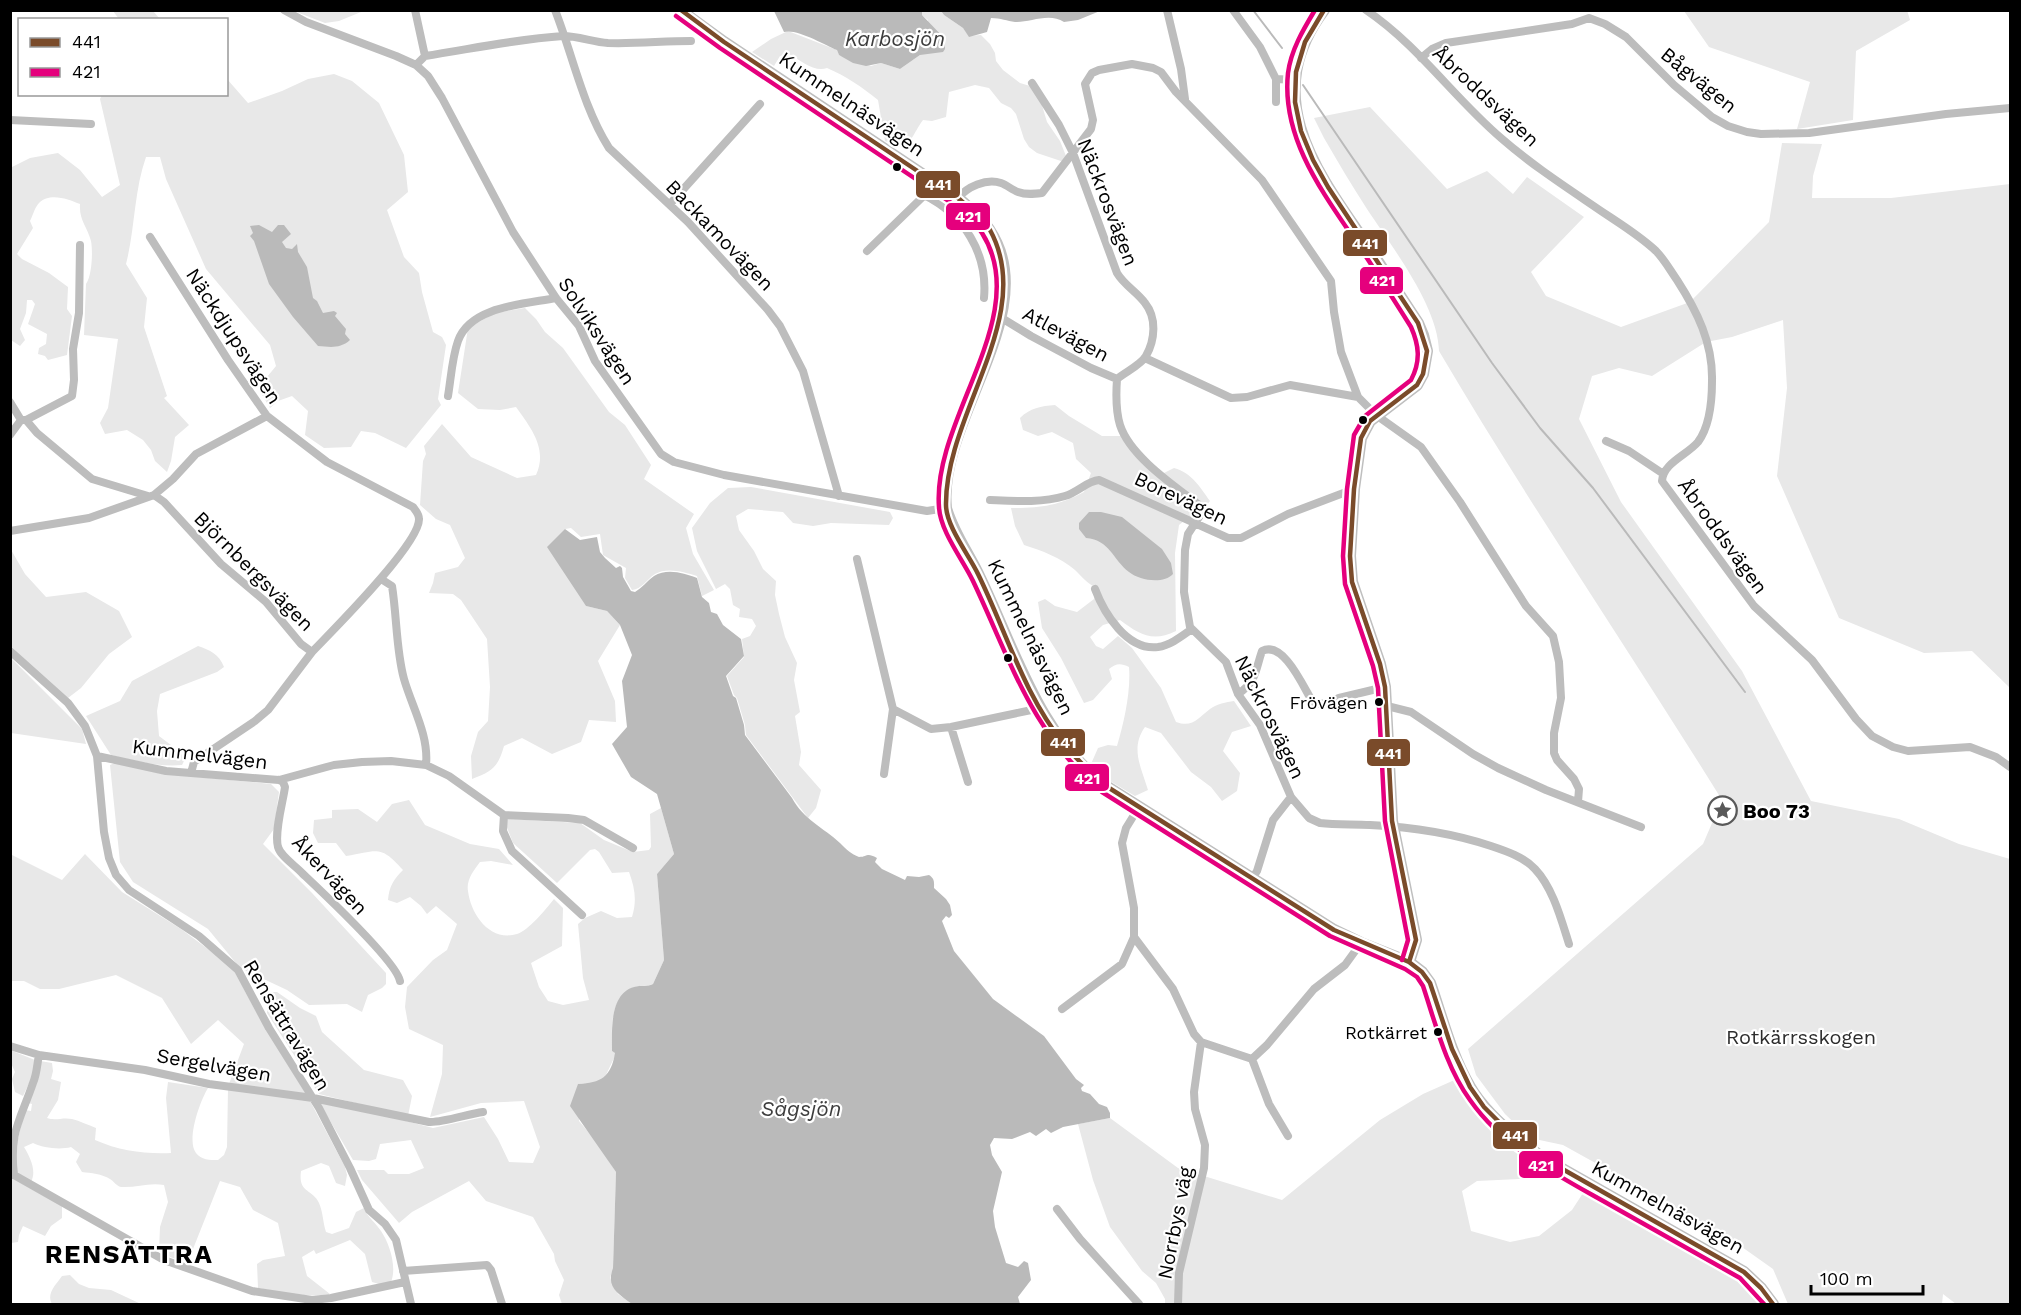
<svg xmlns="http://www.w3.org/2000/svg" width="2021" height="1315" font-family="'Work Sans',sans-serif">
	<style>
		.green { fill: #e8e8e8 }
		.water { fill: #bababa }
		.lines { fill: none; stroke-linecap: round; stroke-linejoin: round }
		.stream { stroke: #bababa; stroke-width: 2 }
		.street { stroke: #bdbdbd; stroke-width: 8 }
		.secondary { stroke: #bfbfbf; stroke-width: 12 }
		.bus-1-casing { stroke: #fff; stroke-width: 9 }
		.bus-2-casing { stroke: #fff; stroke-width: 9 }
		.bus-1 { stroke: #7a4b2a; stroke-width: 4.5 }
		.bus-2 { stroke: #e5007d; stroke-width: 4.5 }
		.bus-dot { fill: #000; stroke: #fff; stroke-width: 2 }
		.labels { text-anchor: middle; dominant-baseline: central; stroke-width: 4.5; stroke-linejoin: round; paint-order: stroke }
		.bus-label { font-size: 18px; fill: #000; stroke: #fff; text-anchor: end }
		.street-label { font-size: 20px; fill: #000; stroke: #fff }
		.poi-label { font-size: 20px; font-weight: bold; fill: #000; stroke: #fff; text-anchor: start }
		.park-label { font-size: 20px; fill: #2c2c2c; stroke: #fff }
		.water-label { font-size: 21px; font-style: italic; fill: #3d3d3d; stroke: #fff }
		.district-label { font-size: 26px; font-weight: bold; letter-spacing: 1.5px; fill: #000; stroke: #fff }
		.line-badge { stroke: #fff; stroke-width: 2 }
		.badge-label { font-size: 16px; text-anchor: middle; font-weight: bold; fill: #fff }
	</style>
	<rect width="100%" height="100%" fill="#fff"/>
	<path class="green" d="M361,10V12L339,21L325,23L294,11Z
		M1907,10L1910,20L1856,51L1853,120L1797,129L1810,82L1709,47L1684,11Z
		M113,11H153L160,19H119Z
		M922,11H941L944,15L963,28L969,36L981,35L990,44L995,53L996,61L1003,70L1020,83L1030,86L1041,102L1047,122L1060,141L1066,156L1064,162L1037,153L1029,147L1024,139L1016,114L1011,108L1001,103L989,88L975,85L949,92L946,117L932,121L923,120C909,139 912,152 885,141L878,100C862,87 846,76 827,68C815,73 800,60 789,54L780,56L774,66L752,52L771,39L788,31L837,50L839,55L871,66L881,63L900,69L920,55L928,20L922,15Z
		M334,74L352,81L379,103L404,155L408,192L387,210L404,257L419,273L422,292L433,332L442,337L446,345L438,399L441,405L406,448L375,433L361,431L351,447L324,448L305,435L308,411L292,396L278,401L270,408L258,388L276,366L270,345L206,269L166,179L160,157H146C134,191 135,229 126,264L147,298L144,327L167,396L164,398L189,425L175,437L171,461L167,472L155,461L151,450L143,440L127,430L105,434L100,423L108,408L118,339L84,335L86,284C92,276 93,251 91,241C87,226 79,221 80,204C68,199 50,192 39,203C35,207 33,215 30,221L33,228L17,254L22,259L49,273L68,287L67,309L72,316L67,355L48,360L45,356L38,354L39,348L46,344L47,334L28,324L35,304L32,300H27L26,313L20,329L25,340L20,346L11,340L10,168L30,158L58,153L80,170L102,197L120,185L100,99L102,95L226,94L227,79L248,103L282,91L308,79Z
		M1370,107L1447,189L1487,171L1513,194L1527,177L1584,217L1531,272L1546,296L1621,327L1690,302L1769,222L1782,143L1822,144L1813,176L1812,198H1891L2010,184V688L1972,651L1924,653L1839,618L1777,476L1787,388L1783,320L1732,337L1706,342L1652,376L1619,368L1592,376L1579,419L1621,502L1742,671L1811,801L1899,819L1959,844L2010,859V1304H1956L1943,1294L1942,1304H1788L1773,1269L1725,1235L1563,1145L1530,1138L1505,1114L1476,1075L1468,1049L1703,844L1722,800C1629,650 1529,504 1439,351C1438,306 1392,247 1367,209C1352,186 1338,162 1324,138L1314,118Z
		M525,308L536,319L545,332L563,348L609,412L625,425L651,465L644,479L694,514L686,528L693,554L714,590L702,596L697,576C684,572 667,567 655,574C646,580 642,589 632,590L625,578L626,568L603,555L600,534L581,537L571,528L565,529L586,606L607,611L620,625L598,661L615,701L616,722L589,720L581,742L552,754L522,738L504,746C498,767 493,771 472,779L471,756L478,732L488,721L490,687L487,639L461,600L453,594L429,593L433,583L435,573L458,567L465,558L450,525L436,519L420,505L423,461L426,454L424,446L442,424L471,457L517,478L536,475C548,449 531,428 516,407L500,410L478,409L458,393L468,328L495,313Z
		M1055,405L1069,416L1102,436H1121L1158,476L1174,468C1192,473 1200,487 1210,501C1201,513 1190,516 1179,525L1175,553L1176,631C1152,643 1139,634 1120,620L1103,625L1090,637L1096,646L1103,649L1118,636L1132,648L1161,688L1176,722C1193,728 1198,718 1210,709C1217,704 1226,702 1234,701L1251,726L1232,732L1223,751L1240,773L1237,791L1222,801L1211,787L1191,772L1161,733L1145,727C1130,748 1141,767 1148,790L1135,796L1110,781L1091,764L1098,748L1108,745L1117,746C1124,723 1131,691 1129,667C1121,663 1116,663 1109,669L1112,679L1093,700L1084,703L1061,658L1042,628L1038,602L1045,599L1055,606L1077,612L1094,599L1096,588C1087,583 1082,577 1075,570C1060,557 1042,551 1024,545L1015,526L1011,508C1040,508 1058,506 1084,492L1091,473L1076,459L1073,443L1052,432L1038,436L1023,430L1020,418C1030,408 1041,406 1055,405Z
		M751,487L890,512L893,518L889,525L831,523L813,526L793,523L783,512L748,509L736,516L739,530L754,551L763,569L776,581L775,595L779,614L785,637L797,663L794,680L800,712L795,716L801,752L799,765L821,790L816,808L808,818L746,735L745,725L737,698L734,695L727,676L744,657L742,639L750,636L756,626L752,619L739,617L740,609L733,605L730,589L725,584L716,589L697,551L692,528L710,503L728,488Z
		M10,548L25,574L46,597L86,592L119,611L132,637L109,654L81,688L68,698L38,673L11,646Z
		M198,646C210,650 219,654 224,667L217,672L160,694L157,711L159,736L179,751L185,759L182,765C158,767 135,761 111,755L86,716L120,701L132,681Z
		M10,657L82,729L86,744L11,733Z
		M117,762L198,777L271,784L279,792L274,829L263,844L312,893L386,973V984L382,988L368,995L362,1012L347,1004L309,1005L287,990L240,968L208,929L133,882L120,862L110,765Z
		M409,800L425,825L470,844L499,849L513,865L491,861L480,862C474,870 466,880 468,891C471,915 490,942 517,934C528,931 546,909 554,899L563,908L562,946L531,963L539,987L548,1001L563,1005L589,1000L583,978L578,924L585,918L601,911L617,918L632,917C637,901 635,888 629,872L612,873L599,852L595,849L590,850L557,883L513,843L505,822L508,819L580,823L604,840L633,852L649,850L651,847L650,814L661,808L674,854L657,874L664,960L653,984C646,987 637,985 630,989C609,1002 612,1029 612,1051L616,1053L615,1056L604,1079L594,1083L578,1084L579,1121L596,1141L616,1172L613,1268L610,1278L618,1294L632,1304H562L559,1295L564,1280L555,1261L554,1254L533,1217L486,1201L469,1181L412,1212L399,1223L362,1180L357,1170H384L388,1174H409L424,1168L411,1140L380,1144L376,1159L369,1161L353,1160L319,1102L363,1110L433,1128L484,1117L498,1139L509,1162L533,1163L540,1147L524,1101L481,1103L430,1117L442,1074L443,1045L409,1029L405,1007L407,987L433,960L447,950L457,924L436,906L427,914L421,906L410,897L397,903L388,900C389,886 394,879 403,870C380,844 378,851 346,856L336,843H318L313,833L314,820L332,818V810L358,809L377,822L392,804Z
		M10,854L62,880L85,854L122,892L181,929L232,967L255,1010L307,1096L229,1084L244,1044L218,1020L191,1044L162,998L116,975L59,989H40L24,981H11Z
		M268,992H277L300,1008L316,1016L322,1032L364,1070L403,1080L412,1096L408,1116L319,1094L267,1013Z
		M10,1050L35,1060L32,1077L23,1096L15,1092L12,1079L15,1072L11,1063Z
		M40,1061L52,1063L53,1071L51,1079L61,1082L58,1100L47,1118C55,1121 63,1117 72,1119C80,1121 88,1125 96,1128L95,1140C120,1151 144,1154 171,1153L166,1098L168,1082L208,1088C200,1101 186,1140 196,1153C201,1160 210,1160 218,1160L224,1155L227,1147L228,1088L309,1099L345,1167L347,1175L345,1186L336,1183L329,1166L321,1163L301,1171C298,1194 312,1188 319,1203C323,1212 323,1223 326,1232L332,1234L349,1228L356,1212L364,1208C368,1218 376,1223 381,1231C390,1244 397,1268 391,1282L379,1284L372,1282L365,1254L350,1240L316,1254L314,1250L302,1257L307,1276L330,1294C305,1298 282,1292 258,1288L257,1264L263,1260L285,1256L278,1223L253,1210L240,1187L220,1181L191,1254C178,1263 172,1258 159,1251L160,1227L168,1202L164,1185C149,1182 136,1188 121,1187C116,1186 114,1181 110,1179C102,1174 91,1173 82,1172L76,1162L80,1154L71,1147C60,1150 43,1148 33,1143L24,1147C30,1157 37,1171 31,1182L16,1174L14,1155L25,1110L31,1111L32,1104L28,1103Z
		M1459,1078L1504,1133L1544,1169L1519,1179L1477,1181L1462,1191L1471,1231L1510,1242L1539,1236L1572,1210L1583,1193L1746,1285L1760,1304H1165V1299L1156,1283L1142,1271L1110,1227L1093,1180L1078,1124L1110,1118L1178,1168L1282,1200L1380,1120L1423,1094Z
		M10,1177L62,1206V1218L51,1226L45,1236L23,1226L19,1235L18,1242L11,1243Z
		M70,1275L79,1284L89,1288L111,1290L141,1304H52C46,1293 56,1285 62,1276Z"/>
	<path class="water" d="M774,11H922V15L945,39V49L943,52L920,55L900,69L881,63L866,66L853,63L839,55L837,50C825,45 796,28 784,32Z
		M941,11H1100L1078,20L1064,22C1049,12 1029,23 1015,22C1007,21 1001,18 991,18L987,32L969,37L963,28L944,15Z
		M259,225L272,232L278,225H284L291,234L282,242L286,248L292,249L297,244L298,252L307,267L313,298L317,301L323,313L334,311L337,313L335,316L346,329L345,334L350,340C340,349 330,347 318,346L293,317L269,284L254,241L250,236L253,233L250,226Z
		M1089,512H1101L1122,517L1162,549L1171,563L1173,574C1164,584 1140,581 1129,572C1113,560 1110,540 1086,538L1079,529V523Z
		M565,529L580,540L597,537L600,552L605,558L616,568L620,566L622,568L623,577L631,591L635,592C642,588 647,581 654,576C667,568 684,573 697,578L702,597L709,603L711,612L717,614L723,625L741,639L744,656L726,676L733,696L736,698L744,725L745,735L792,798C803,819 824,828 840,843C847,850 851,854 859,857C868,857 866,852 877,858L875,862L882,869L905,880L907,876L919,877L929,875C935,879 934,882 934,888L946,899L950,905L952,915L949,918L946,916L942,921L954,951L993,999L1044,1036L1076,1079L1084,1085L1081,1088L1082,1091L1090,1094L1099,1104L1107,1107L1110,1113V1118L1063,1127L1051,1133L1046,1129L1036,1136L1030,1132L1012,1139L994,1138L990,1145L992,1155L1002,1172L993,1211L995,1227L1006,1263L1018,1267L1024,1261L1028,1263L1031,1280L1018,1297L1020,1304H632C617,1293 606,1287 613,1268L616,1172L570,1106L578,1084C601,1083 611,1077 615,1053L612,1051C612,1032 609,994 634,987C641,985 647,987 653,984L664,960L657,874L674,854L657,794L631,777L612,744L627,727L622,681L632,655L620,625L607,611L586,606L547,547Z"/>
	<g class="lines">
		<path class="stream" d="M1253,10L1282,48
			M1303,85L1492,363L1540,428L1593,488L1745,692"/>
		<path class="street" d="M284,10L306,22L396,56L416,65L428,76L442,98L513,232L556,298L579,326L595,361L661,454L674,462L724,475L927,511L946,508
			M415,10L425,56
			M555,10C573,56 583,107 609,148L688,222L768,310L780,326L803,371L839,496
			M1167,10L1181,69L1185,99
			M1233,10L1260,47L1276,79
			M1366,10C1418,45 1454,98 1501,138C1533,166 1569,189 1604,213C1622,225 1640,236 1656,251C1664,259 1670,270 1677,280C1697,311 1713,343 1712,381C1712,401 1710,426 1698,442C1687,455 1663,463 1662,481L1754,606L1812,660L1856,719L1872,736L1893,747L1908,751L1970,747L1996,757L2010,767
			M1421,58L1432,49L1446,43L1572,24L1589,18L1605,24L1626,37L1674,85L1712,117L1728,126L1747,132L1761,134L1809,133L1946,114L2010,108
			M416,65L425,56C471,49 516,39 563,36C578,36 593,42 608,43C636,44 663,41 691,41
			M1032,83L1059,125L1073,153L1117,273C1124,285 1137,292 1145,303C1157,318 1155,340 1146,356C1141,365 1125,372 1117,379C1116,393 1116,412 1120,425C1130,456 1173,485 1198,504L1201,514L1188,534L1185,550L1184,592L1190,627L1226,662L1238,694L1260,725L1291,797L1309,818L1320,823C1336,825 1353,824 1370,825C1411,827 1452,833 1491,846C1506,851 1524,857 1535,869C1553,888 1561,919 1569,944
			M1276,102V79L1296,80
			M10,120L91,124
			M924,195C964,215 988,253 984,298
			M958,198C967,187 986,178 1001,183C1007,185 1012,190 1018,192C1026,195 1034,194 1042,193L1091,129L1093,120L1085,84L1092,73L1099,70L1132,64L1153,68L1161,72L1176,92L1262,180L1331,281L1334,312L1341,352L1358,397L1376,415L1421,447L1460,502L1526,606L1553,636L1559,662L1561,698L1554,733V753L1557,760L1574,779L1579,789L1578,802
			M670,204L760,104
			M150,237L228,360L267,416L327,462L413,507C416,511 419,514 419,519C420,544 332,631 312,652L301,644L266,602L221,564L164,502L154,495
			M867,251L936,184
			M1000,317L1031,336L1091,368L1117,379
			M1145,358L1231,398L1247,397L1290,385L1358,397
			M448,396C451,378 452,358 458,341C470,306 525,304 556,298
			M10,402L21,420H26L37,433L92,479L148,496
			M26,420L72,396L74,380L73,349L79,313L80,245
			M10,435L21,420
			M1606,441L1629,451L1662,473
			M990,500C1014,501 1042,503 1065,496C1078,492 1087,481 1099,480L1228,538H1241L1288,514L1354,489
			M10,531L89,518L154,495L173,479L196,454L267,416
			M857,559L893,709L931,729L951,727L1041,708
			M381,579L392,586C397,617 396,650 404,679C412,707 429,735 426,765
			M1095,589C1104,613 1127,651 1158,647C1171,645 1182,636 1192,629
			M10,651L68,703L85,726L97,756L104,832L109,858L116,875L129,890L199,936L238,970L269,1028L319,1108L350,1168L369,1210L385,1224L396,1240L411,1304
			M1238,694C1257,681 1255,671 1262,651C1283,640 1303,686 1312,701L1317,704L1328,703L1339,698L1385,687
			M1387,706L1411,712L1473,754L1498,768L1546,790L1641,827
			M951,727L968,782
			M97,756L166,771L279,780L334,765L362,762L391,761L426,765L449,776L504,815L568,818L584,820L633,848
			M191,773L194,762L255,721L268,710L312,652
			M884,774L893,709
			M279,780L283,782L285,787C283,802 274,832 278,847C281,857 296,866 303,874C321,891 396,961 400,981
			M1139,807L1126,828L1122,843L1134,908V937L1173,989L1194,1034L1201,1042L1252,1059L1267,1045L1314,989L1345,965L1361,943
			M504,815L503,831L512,851L582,915
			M1252,879L1257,871L1273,820L1291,797
			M1062,1009L1122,964L1134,937
			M10,1046L39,1055L145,1070L209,1084L313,1098L429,1122C442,1123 468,1114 483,1112
			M1252,1059L1269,1104L1288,1136
			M10,1175H14L164,1260L252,1291L312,1300L331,1298L405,1282
			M14,1175C9,1132 20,1121 33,1083C37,1074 37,1064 39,1055
			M1057,1209L1080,1239L1139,1304
			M403,1271L487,1265L491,1270L502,1304
			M1178,1304L1179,1273L1204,1168L1205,1145L1195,1109L1194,1092L1201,1042"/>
		<path class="secondary" d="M680,10L724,42L958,198C969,208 982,218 990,231C1043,312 937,420 946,508C953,533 969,554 980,578C1015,651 1039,736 1106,786L1334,930L1361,943L1409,962L1422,972L1430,983C1442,1017 1451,1055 1470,1087C1485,1113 1518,1140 1543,1158L1744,1272L1761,1288L1773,1304
			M1324,10C1259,96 1315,170 1365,242C1383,269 1400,296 1418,323L1423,335L1427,351L1423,374L1417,385L1370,421L1361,438L1354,489L1350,556L1352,582L1380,664L1385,687L1392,821L1416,940L1409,962"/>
		<defs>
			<path id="bus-1" d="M681,10L724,42L958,198C969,208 982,217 990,230C1037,316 945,413 946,505C946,526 969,555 978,574C1006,631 1024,695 1064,744C1077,760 1091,773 1106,786L1334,930L1409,962L1422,972L1430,983L1452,1049L1470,1087L1484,1107L1503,1126L1543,1158L1744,1272L1761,1288L1773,1304
				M1324,10L1305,42L1296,72L1295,102L1301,131L1313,160L1328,187L1418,323L1427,351L1423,374L1417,385L1370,421L1361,438L1354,489L1350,556L1352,582L1380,664L1385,687L1392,821L1416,940L1409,962"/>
			<path id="bus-2" d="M1315,10C1303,30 1291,50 1288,73C1281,139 1324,194 1359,246C1377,273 1394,300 1411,327C1419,345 1421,361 1411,380L1365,416L1354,435L1347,489L1343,556L1345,584L1373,666L1378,688L1385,821L1408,940L1402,960
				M676,16L720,48L953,204C963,213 975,221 982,233C1034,315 932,419 939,507C940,531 963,560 973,581C1011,661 1031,733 1102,792L1330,936L1405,969L1417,977L1423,986C1436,1025 1446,1067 1470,1100C1505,1150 1561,1177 1612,1206C1655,1230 1697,1254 1740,1278L1764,1304"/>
		</defs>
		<use href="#bus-1" class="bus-1-casing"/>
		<use href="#bus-2" class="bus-2-casing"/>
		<use href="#bus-1" class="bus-1"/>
		<use href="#bus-2" class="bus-2"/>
	</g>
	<defs>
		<symbol id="sight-ring" viewBox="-11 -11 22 22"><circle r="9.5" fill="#fff" stroke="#595959" stroke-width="1.5"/><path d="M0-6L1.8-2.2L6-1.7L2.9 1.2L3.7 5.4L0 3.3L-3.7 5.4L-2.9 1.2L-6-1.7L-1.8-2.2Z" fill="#595959"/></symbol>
	</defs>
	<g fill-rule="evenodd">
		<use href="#sight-ring" x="1706" y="794" width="33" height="33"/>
	</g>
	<g class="bus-dot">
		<circle cx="897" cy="167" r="5"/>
		<circle cx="1363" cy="420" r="5"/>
		<circle cx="1008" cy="658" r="5"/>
		<circle cx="1379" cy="702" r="5"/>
		<circle cx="1438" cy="1032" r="5"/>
	</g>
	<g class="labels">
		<g class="bus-label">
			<text x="1368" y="702">Frövägen</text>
			<text x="1427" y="1032">Rotkärret</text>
		</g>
		<g class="street-label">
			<text transform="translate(1699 80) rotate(39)">Bågvägen</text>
			<text transform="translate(1486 96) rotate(43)">Åbroddsvägen</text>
			<text transform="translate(852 104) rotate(34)">Kummelnäsvägen</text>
			<text transform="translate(1108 202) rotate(69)">Näckrosvägen</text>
			<text transform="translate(720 235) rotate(46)">Backamovägen</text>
			<text transform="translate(597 331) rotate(57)">Solviksvägen</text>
			<text transform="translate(1066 334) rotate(28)">Atlevägen</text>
			<text transform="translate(234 336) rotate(57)">Näckdjupsvägen</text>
			<text transform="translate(1181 498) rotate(25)">Borevägen</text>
			<text transform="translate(1723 536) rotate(54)">Åbroddsvägen</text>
			<text transform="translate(254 571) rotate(45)">Björnbergsvägen</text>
			<text transform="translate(1031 637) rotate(64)">Kummelnäsvägen</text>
			<text transform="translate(1270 717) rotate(64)">Näckrosvägen</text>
			<text transform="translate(200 754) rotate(7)">Kummelvägen</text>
			<text transform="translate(330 875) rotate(47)">Åkervägen</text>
			<text transform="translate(287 1025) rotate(59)">Rensättravägen</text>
			<text transform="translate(214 1065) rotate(10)">Sergelvägen</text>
			<text transform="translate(1668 1207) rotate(29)">Kummelnäsvägen</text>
			<text transform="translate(1175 1223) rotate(-79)">Norrbys väg</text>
		</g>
		<g class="poi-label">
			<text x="1743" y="811">Boo 73</text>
		</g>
		<g class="park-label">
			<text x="1801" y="1037">Rotkärrsskogen</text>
		</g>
		<g class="water-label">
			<text x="895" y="38">Karbosjön</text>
			<text x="801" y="1108">Sågsjön</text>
		</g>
		<g class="district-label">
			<text x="129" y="1254">RENSÄTTRA</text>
		</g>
	</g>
	<g class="line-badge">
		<rect x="915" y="170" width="46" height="29" rx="6" fill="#7a4b2a"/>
		<rect x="945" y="202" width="46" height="29" rx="6" fill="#e5007d"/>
		<rect x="1342" y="229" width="46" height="28" rx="6" fill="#7a4b2a"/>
		<rect x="1359" y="266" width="45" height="29" rx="6" fill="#e5007d"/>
		<rect x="1040" y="728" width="46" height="29" rx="6" fill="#7a4b2a"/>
		<rect x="1366" y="738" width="45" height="29" rx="6" fill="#7a4b2a"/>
		<rect x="1064" y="763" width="46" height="29" rx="6" fill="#e5007d"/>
		<rect x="1492" y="1121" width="46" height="29" rx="6" fill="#7a4b2a"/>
		<rect x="1518" y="1150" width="46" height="29" rx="6" fill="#e5007d"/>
	</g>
	<g class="badge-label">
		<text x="938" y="190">441</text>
		<text x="968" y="222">421</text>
		<text x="1365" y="249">441</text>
		<text x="1382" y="286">421</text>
		<text x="1063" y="748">441</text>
		<text x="1388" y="759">441</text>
		<text x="1087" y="784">421</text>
		<text x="1515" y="1141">441</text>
		<text x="1541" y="1171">421</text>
	</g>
	<rect width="2021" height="1315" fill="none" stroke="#000000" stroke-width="24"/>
	<rect x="18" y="18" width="210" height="78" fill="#ffffff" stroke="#999999" stroke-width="1.5"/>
	<rect x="30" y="38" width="30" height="9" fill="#7a4b2a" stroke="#999999" stroke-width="1.5"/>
	<text x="72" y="48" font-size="18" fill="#000000">441</text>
	<rect x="30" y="68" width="30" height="9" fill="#e5007d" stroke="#999999" stroke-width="1.5"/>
	<text x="72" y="78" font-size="18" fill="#000000">421</text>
	<path d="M1811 1285v9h112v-9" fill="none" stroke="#000000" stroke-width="3"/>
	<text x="1820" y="1285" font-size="18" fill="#000000" stroke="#ffffff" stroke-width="4.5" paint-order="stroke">100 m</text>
</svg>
